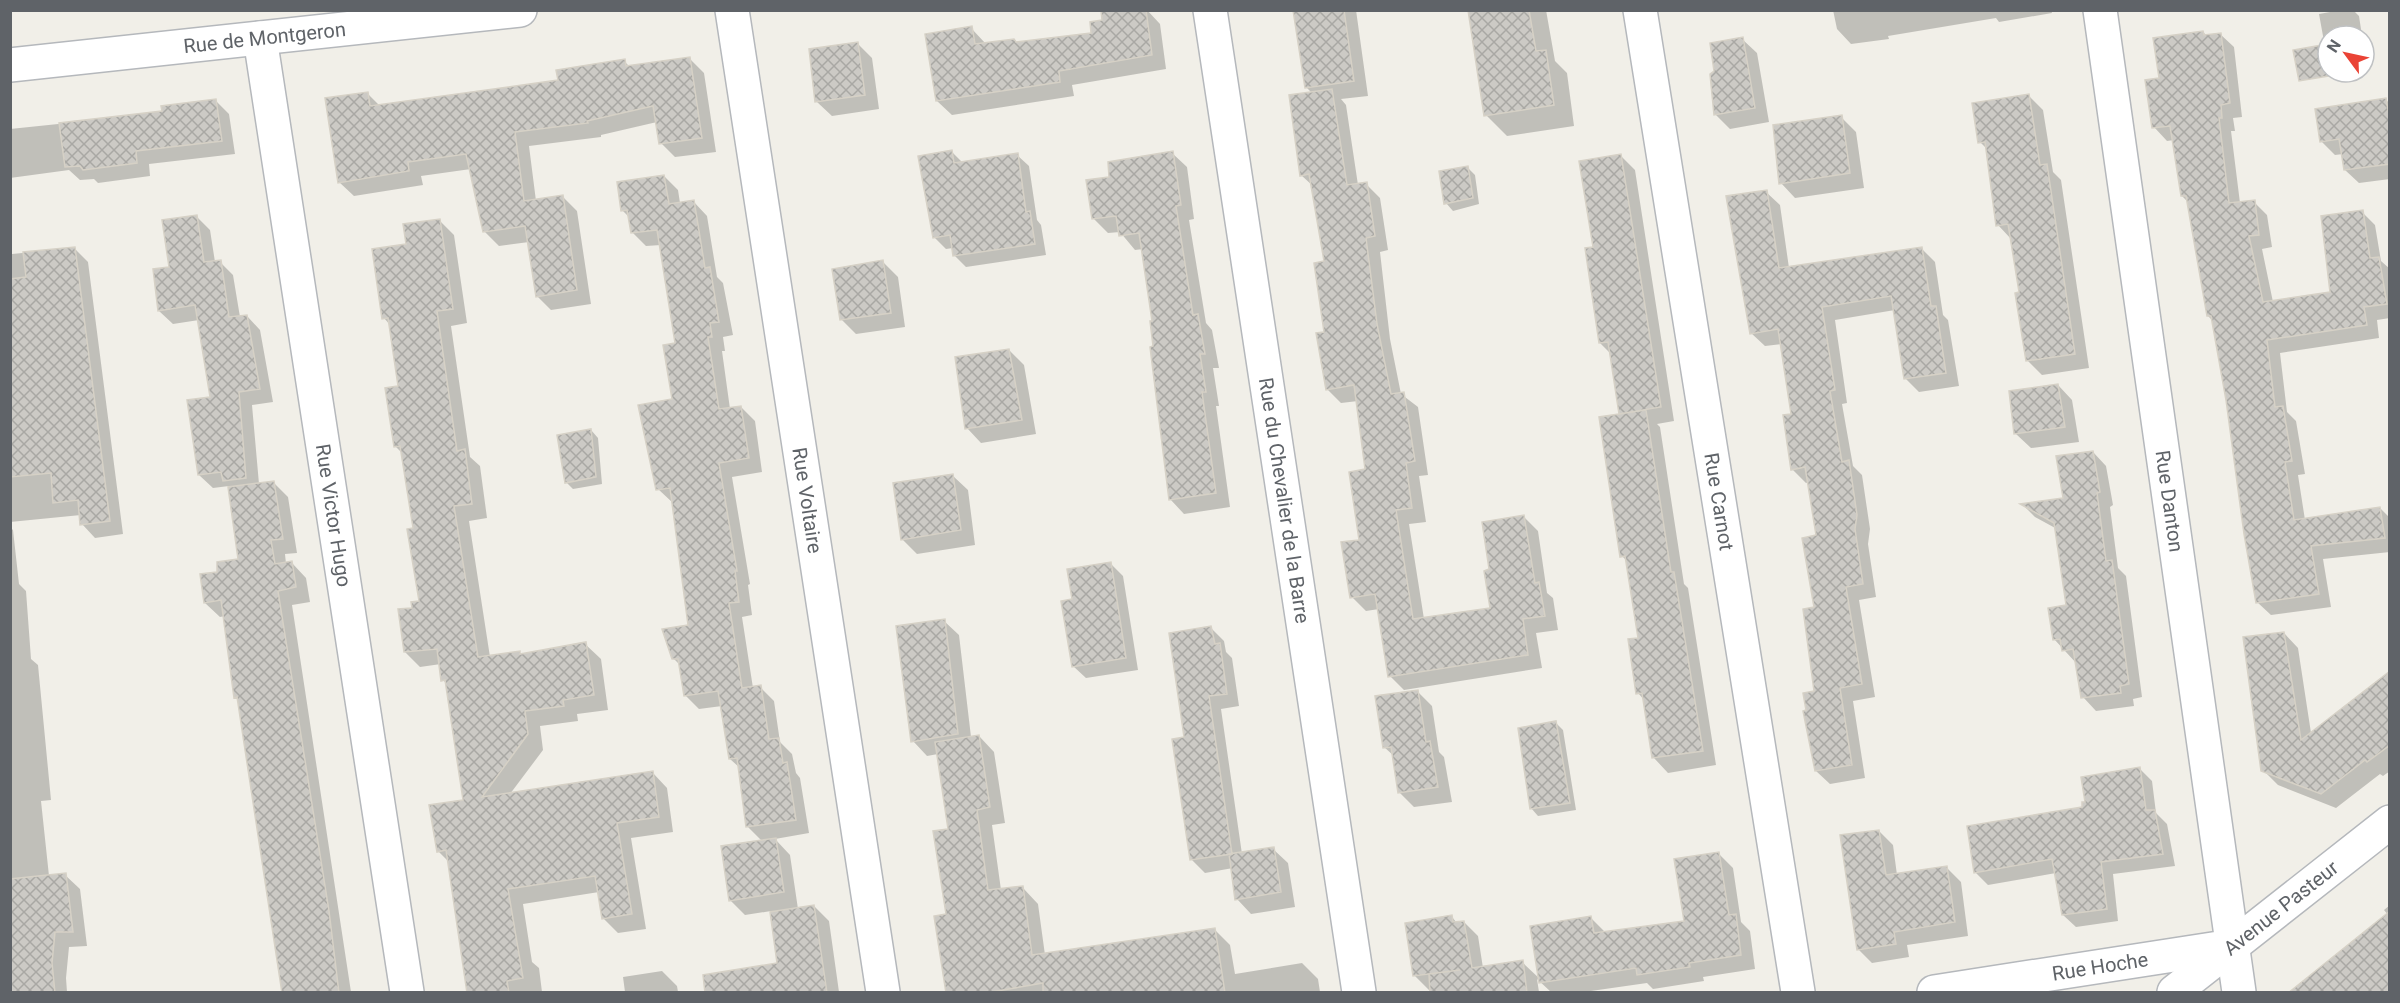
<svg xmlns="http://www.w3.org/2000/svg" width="2400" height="1003" font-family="Roboto,sans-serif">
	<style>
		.shadow { fill: #0003 }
		.building { fill: url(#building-cross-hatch); stroke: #d6d1c6; stroke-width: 1.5 }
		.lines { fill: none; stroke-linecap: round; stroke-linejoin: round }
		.minor-casing { stroke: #b5b8bc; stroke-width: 36 }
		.tertiary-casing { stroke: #b5b8bc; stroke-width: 36 }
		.minor { stroke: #fff; stroke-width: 33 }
		.tertiary { stroke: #fff; stroke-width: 33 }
		.labels { text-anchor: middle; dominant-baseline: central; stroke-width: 4.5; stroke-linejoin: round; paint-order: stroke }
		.street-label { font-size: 20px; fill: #5f6368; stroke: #fff }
	</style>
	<defs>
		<pattern id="building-cross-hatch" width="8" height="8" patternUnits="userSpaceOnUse" patternTransform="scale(1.5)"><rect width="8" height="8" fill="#cccac5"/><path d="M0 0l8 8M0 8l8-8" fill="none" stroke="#a9a8a4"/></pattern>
	</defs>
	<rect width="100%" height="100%" fill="#f1efe8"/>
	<path class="shadow" d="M1102,10H1147L1160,24L1166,69L1072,85L1074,96L952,115L937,101L971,28L986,44H1017L1093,34L1104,21Z
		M1294,10H1356L1368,96L1341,99L1346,105L1358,185L1366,184L1380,198L1388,250L1380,252L1390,339L1401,394L1418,407L1428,475L1419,476L1426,522L1409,524L1424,619L1492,609L1491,570L1524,517L1538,531L1547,593L1553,598L1558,630L1536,633L1542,668L1404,690L1390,676L1379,609L1366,611L1352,597L1361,541L1367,470L1358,401L1341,403L1327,389L1326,262L1313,186L1301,175L1312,93L1306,87Z
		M1470,10H1546L1555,61L1567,73L1574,126L1507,136L1486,115Z
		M1833,10H2051L2052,13L1999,22L1996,18L1888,36L1889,39L1851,44L1837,29Z
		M2341,10H2353L2359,16L2362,36H2328V50L2325,47L2319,14Z
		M2203,32L2207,36L2220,34L2234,47L2242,117L2233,118L2235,131H2231L2240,203L2254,202L2267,215L2272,247L2262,249L2273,302L2332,294L2362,212L2375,225L2381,261L2390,269V318L2377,320L2379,338L2280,353L2287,412L2296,421L2305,474L2298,475L2305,520L2380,508L2390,518V552L2323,559L2331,607L2271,615L2257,602L2227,400L2213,321L2208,316L2188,202L2182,196L2174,140L2167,141L2154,127L2161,79Z
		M1742,39L1757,53L1769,122L1730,129L1715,114Z
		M857,43L872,58L879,109L832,116L817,102Z
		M690,59L704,73L716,152L675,157L661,143L657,122L601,135V137L529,146L536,201L563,197L577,211L591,304L551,310L537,296L529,242L499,246L485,232L471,169L421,176L423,185L354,196L339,182L368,94L380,106L559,81L624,61L630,67Z
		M2028,95L2043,110L2053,172L2061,180L2089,368L2042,375L2027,360L2021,293L2012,240L1998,225L1988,150L1980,142Z
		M215,100L229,114L235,154L149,164L150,176L98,183L94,179L80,180L69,170L10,178V129L164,113Z
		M2386,100L2390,104V179L2359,183L2345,170L2343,154L2335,155L2321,141Z
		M1841,117L1856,132L1864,188L1795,198L1781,183Z
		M952,152L963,163L1017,155L1029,166L1037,220L1041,225L1046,255L966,267L954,255L953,248L946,249L934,237Z
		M1172,153L1187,167L1194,219L1189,220L1206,323L1212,330L1219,368H1213L1219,406H1216L1230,507L1184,514L1170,499L1154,322L1143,249L1135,250L1120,232L1108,233L1094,219L1111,178Z
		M1621,156L1635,170L1674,421L1657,424L1660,427L1684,584L1688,588L1716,765L1668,773L1654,758L1645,701L1638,693L1639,639L1627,561L1622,556V415L1611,354L1600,343L1594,248Z
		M1468,168L1475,175L1479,204L1453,211L1446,203Z
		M664,176L678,190L680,203L693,201L707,216L717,277L723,283L733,335L723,337L725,351H722L730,409L741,407L755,421L762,472L732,477L750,584L748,585L752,615L742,617L753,688L760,687L774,701L780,742L792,754L796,773L800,778L809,833L775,839L790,855L798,909L814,906L829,921L839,992H744L779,964L771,911L745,915L730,900L763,842L748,827L740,768L730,759L722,706L699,709L685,695L681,666L673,658L690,627L673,503L658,489L674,400L677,344L661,245L646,246L632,232L629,217L622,210Z
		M1766,192L1780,205L1789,268L1922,249L1935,262L1943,315L1948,320L1959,386L1919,392L1906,379L1895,310L1835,320L1847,403L1842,404L1853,466L1862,475L1870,529L1868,544L1876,597L1859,600L1875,697L1853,701L1865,778L1830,784L1816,771L1808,711L1816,692L1817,536L1809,482L1806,483L1792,469V415L1782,344L1765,346L1751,333Z
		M196,216L210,230L215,262H220L233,275L240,317L247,316L260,330L273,402L252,405L259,484L273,482L288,497L297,553L285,554L286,564L292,563L306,578L310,602L292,605L351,992H283L239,701L235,697L225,616L220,617L205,603L202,575L219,573L240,560L229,486L213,488L199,475L211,398L199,320L173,324L159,311L170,268Z
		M439,220L454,235L467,323L451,326L470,457L480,466L487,518L469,521L490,657L519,652L522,655L585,644L601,659L608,710L577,714L578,721L540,726L543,750L510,794L652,772L667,788L673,832L631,838L646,929L618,933L603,918L599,892L523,904L532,962L539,968L542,992H469L450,863L438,851L465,801L447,684L443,680L441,664L420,667L405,652L413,609L421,602L415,529L403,454L395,446L399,387L390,325L384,318L408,245Z
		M10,237L12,254L74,248L88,262L123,534L95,538L82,524L81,515L10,522Z
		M883,262L898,277L905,327L856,334L841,319Z
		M1009,350L1024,365L1036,434L981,443L967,428Z
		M2058,385L2072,400L2079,442L2031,448L2016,434Z
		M591,430L598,438L602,484L573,489L566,482Z
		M2093,452L2106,466L2113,505L2110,507L2118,568L2126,576L2142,697L2133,699L2134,706L2096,711L2083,697L2077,664L2054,639L2068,606L2057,529L2035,517L2023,505L2064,499Z
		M953,476L968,490L975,545L917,554L902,539Z
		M10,527L13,530L19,584L26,591L31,659L38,665L51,800L41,801L49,876L65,875L80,889L87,946L69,947L66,978L67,992H10Z
		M1111,564L1123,576L1138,670L1086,678L1073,666L1074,600Z
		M944,621L959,635L971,737L979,736L994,752L1005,823L992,825L1001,890L1023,888L1038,904L1045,955L1214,929L1230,945L1235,974L1302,963L1318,979L1320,992H948L950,830L938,754L927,756L913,741Z
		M1211,628L1224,641L1226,652L1232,658L1239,706L1221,709L1242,854L1273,849L1288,863L1295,907L1251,914L1237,899L1233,868L1205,873L1192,860L1186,738Z
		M2284,633L2298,648L2311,733L2390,672V771L2383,776L2380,774L2336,808L2278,785L2263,770Z
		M1417,691L1432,706L1439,752L1444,757L1452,802L1414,807L1399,792L1394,756L1384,747Z
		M1556,723L1563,730L1576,810L1538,816L1531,808Z
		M2140,769L2152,781L2156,813L2167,824L2175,866L2113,874L2118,921L2076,927L2063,915L2056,873L1988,885L1975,872L2084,808Z
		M1879,831L1893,845L1897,875L1947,868L1961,882L1968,936L1907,945L1909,957L1872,963L1859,950Z
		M1718,853L1733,868L1741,922L1750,931L1755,969L1703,977L1704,981L1653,989L1647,983L1584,992H1551L1537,979L1539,992H1465L1464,985L1429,990L1415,976L1452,917L1457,923L1464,922L1478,936L1483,968L1522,962L1540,979L1591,918L1606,933L1685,923Z
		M2390,905V992L2388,915L2384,910Z
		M662,971L677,986L678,992H625L623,977Z"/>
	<path class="building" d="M1101,10H1146L1152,55L1059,71L1060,82L936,101L925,34L972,26L975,44L1014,39L1016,42L1091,33L1090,22L1102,20Z
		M1293,10H1344L1354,81L1305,88Z
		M1468,10H1529L1536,51L1546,50L1554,105L1484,116Z
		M2203,31L2204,35L2221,33L2230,103L2221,105L2222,118H2219L2229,203L2255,200L2259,235L2249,236L2263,302L2330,292L2321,216L2363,210L2370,258L2379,257L2387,304L2364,307L2367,325L2267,340L2275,407L2283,406L2292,461L2285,462L2294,520L2380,507L2385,538L2311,546L2319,594L2256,603L2244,534L2226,400L2211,316H2207L2186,196H2181L2170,126L2152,128L2145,80L2159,78L2153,38Z
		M1743,37L1755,108L1714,115L1710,74L1714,71L1710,43Z
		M858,42L865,95L815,102L809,49Z
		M2328,44V76L2299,81L2293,50Z
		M690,57L702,138L659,144L653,106L587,121L588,123L515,132L524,201L563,195L577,290L536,297L525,226L483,232L466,154L408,162L409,171L338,183L325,98L368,92L370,106L558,80L556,70L625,59L626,66Z
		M1332,89L1347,185L1367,182L1375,236L1366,238L1377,324L1391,394L1404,392L1415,461L1406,463L1412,508L1396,510L1413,619L1490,608L1484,571L1489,569L1482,522L1524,515L1535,583L1539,582L1545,616L1523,619L1528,655L1388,677L1375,594L1350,598L1341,542L1359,540L1349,472L1365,469L1354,385L1326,390L1316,333L1324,332L1314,263L1324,261L1309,174L1300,176L1289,95Z
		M2029,94L2040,165L2047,164L2075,354L2026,361L2015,293L2019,292L2008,224L1996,226L1985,142L1978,143L1972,103Z
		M2386,98L2390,121V164L2344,170L2339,139L2320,142L2315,109Z
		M216,99L222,141L136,151L137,163L83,170L80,166L65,167L59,123L162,111L161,106Z
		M1842,115L1850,173L1779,184L1773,125Z
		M952,150L954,163L1018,153L1026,212L1030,211L1035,244L953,256L950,235L933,238L918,156Z
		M1173,151L1181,205L1176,206L1193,315L1198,314L1205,354H1200L1206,392H1202L1216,493L1169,500L1150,347L1153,346L1150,321H1152L1139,233L1119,236L1116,216L1092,219L1086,180L1109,177L1108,162Z
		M1621,154L1661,407L1619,414L1608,342L1599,343L1585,248L1593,247L1579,161Z
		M1468,166L1473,198L1444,204L1439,171Z
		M664,175L669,204L694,200L705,268L710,267L719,322L710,323L712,337H708L719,409L741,406L749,458L719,463L737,571H735L739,602L729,603L742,688L761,685L769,739L779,738L783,763L787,762L796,820L746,827L737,758L729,759L718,691L684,696L678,659H672L662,629L688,625L670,488L656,490L638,405L672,399L663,345L675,343L657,230L631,233L627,210L621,211L617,182Z
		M1767,190L1779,268L1922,247L1931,306H1936L1946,373L1904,379L1891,296L1822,307L1835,390L1830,391L1842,462L1849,460L1857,515L1855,529L1863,584L1846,587L1862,684L1840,688L1852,765L1815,771L1803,711L1806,710L1803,693L1814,691L1803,609L1814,607L1802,538L1816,535L1805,467L1791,470L1783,415L1791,414L1778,329L1750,334L1726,196Z
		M197,215L204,262L221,260L229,317L247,315L260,389L239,392L246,478L223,481L221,472L198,475L187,400L210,397L195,305L158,311L153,269L169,267L162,220Z
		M440,219L453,309L437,311L457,451L465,449L472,504L454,506L478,657L520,651V654L586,642L594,695L563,700L564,706L525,711L528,734L482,797L653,771L659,817L617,823L632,914L602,919L595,876L508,889L523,978L507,981L509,993H467L446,850L437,852L429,805L463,800L445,680L441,681L437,649L404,652L398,609L412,608L411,602L419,601L407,529L413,528L400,446L394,447L385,388L398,386L388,318L382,319L372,249L406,244L403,224Z
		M75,247L110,521L80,525L78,500L53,503L51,473L10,477V279L26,277L23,252Z
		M883,260L891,313L840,320L832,269Z
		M1009,349L1022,420L965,429L955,357Z
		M2058,384L2065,427L2014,434L2009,391Z
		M1646,410L1671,572H1674L1703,751L1652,758L1642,693L1636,694L1628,639L1638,638L1625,556L1620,557L1599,417Z
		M591,429L596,477L565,483L557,435Z
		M2093,451L2100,492L2097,493L2106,561L2112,560L2129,684L2120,686L2121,693L2081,698L2073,649L2062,651L2060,639L2053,640L2048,608L2066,605L2054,523L2020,504L2063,498L2056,456Z
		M953,474L961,530L901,540L893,483Z
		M274,481L283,539L271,540L275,564L292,561L296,587L278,591L329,911L339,993H282L237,697L234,698L221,600L204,603L200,574L217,572V562L238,559L228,487Z
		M1111,562L1126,658L1072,667L1061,601L1072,599L1067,569Z
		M945,619L958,734L911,742L896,626Z
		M1211,626L1215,644L1220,643L1227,694L1209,696L1232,854L1190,860L1172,739L1184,737L1169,633Z
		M2284,632L2301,740L2390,671V745L2367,762L2365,760L2321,794L2261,771L2243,637Z
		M1418,690L1426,742L1430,741L1438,787L1398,793L1391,747L1383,748L1375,696Z
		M1556,721L1570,803L1530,809L1518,728Z
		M979,735L990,807L977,810L988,890L1023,886L1032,955L1215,928L1225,993H1043V983L986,993H946L934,916L946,914L933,831L948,829L935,742Z
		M2140,767L2146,810H2155L2163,854L2101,862L2107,909L2062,915L2052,859L1974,873L1967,826L2082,807V802H2085L2081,777Z
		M1879,830L1886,875L1947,866L1955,922L1894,932L1896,944L1857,950L1840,835Z
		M776,838L784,892L729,901L721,846Z
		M1274,847L1281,892L1235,900L1229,854Z
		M1719,852L1729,915L1736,914L1741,955L1689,963L1690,967L1637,975L1636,968L1539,983L1530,926L1591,916L1594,933L1684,921L1674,859Z
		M66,873L73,932H55L52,963L55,993H10V879Z
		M814,905L827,993H705L703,975L777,963L770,912Z
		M2390,911V993H2288Z
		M1452,915L1453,922L1464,921L1472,968L1523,960L1527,993H1430L1429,974L1460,970L1413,976L1405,923Z"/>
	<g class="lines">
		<defs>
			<g id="minor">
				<path id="s1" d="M732,10L883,992"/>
				<path id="s2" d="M1210,10L1359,992"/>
				<path id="s3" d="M1640,10L1798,992"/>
				<path id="s4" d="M2100,10L2239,992"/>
				<path id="s5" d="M260,38L407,992"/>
				<path id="s6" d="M1934,992L2232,946"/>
			</g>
			<g id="tertiary">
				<path id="s7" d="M10,65L520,10"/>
				<path id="s8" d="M2174,992L2390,822"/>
			</g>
		</defs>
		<use href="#minor" class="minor-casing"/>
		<use href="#tertiary" class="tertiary-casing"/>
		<use href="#minor" class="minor"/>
		<use href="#tertiary" class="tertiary"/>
	</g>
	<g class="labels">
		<g class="street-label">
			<text stroke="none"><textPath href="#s7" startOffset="256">Rue de Montgeron</textPath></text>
			<text stroke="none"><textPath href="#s1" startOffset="496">Rue Voltaire</textPath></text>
			<text stroke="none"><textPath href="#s3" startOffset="498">Rue Carnot</textPath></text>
			<text stroke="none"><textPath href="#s2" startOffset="496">Rue du Chevalier de la Barre</textPath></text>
			<text stroke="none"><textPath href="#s4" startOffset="496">Rue Danton</textPath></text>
			<text stroke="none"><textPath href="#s5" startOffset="483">Rue Victor Hugo</textPath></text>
			<text stroke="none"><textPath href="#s8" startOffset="136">Avenue Pasteur</textPath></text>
			<text stroke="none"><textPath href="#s6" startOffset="168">Rue Hoche</textPath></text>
		</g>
	</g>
	<rect width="2400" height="1003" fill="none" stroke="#5f6368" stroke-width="24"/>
	<g transform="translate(2346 54) rotate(303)"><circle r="28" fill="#ffffff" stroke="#bfc1c3" stroke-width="1.5"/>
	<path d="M0-4.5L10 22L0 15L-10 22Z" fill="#ea4335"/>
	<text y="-9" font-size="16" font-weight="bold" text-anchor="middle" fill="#5f6368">N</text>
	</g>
</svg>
